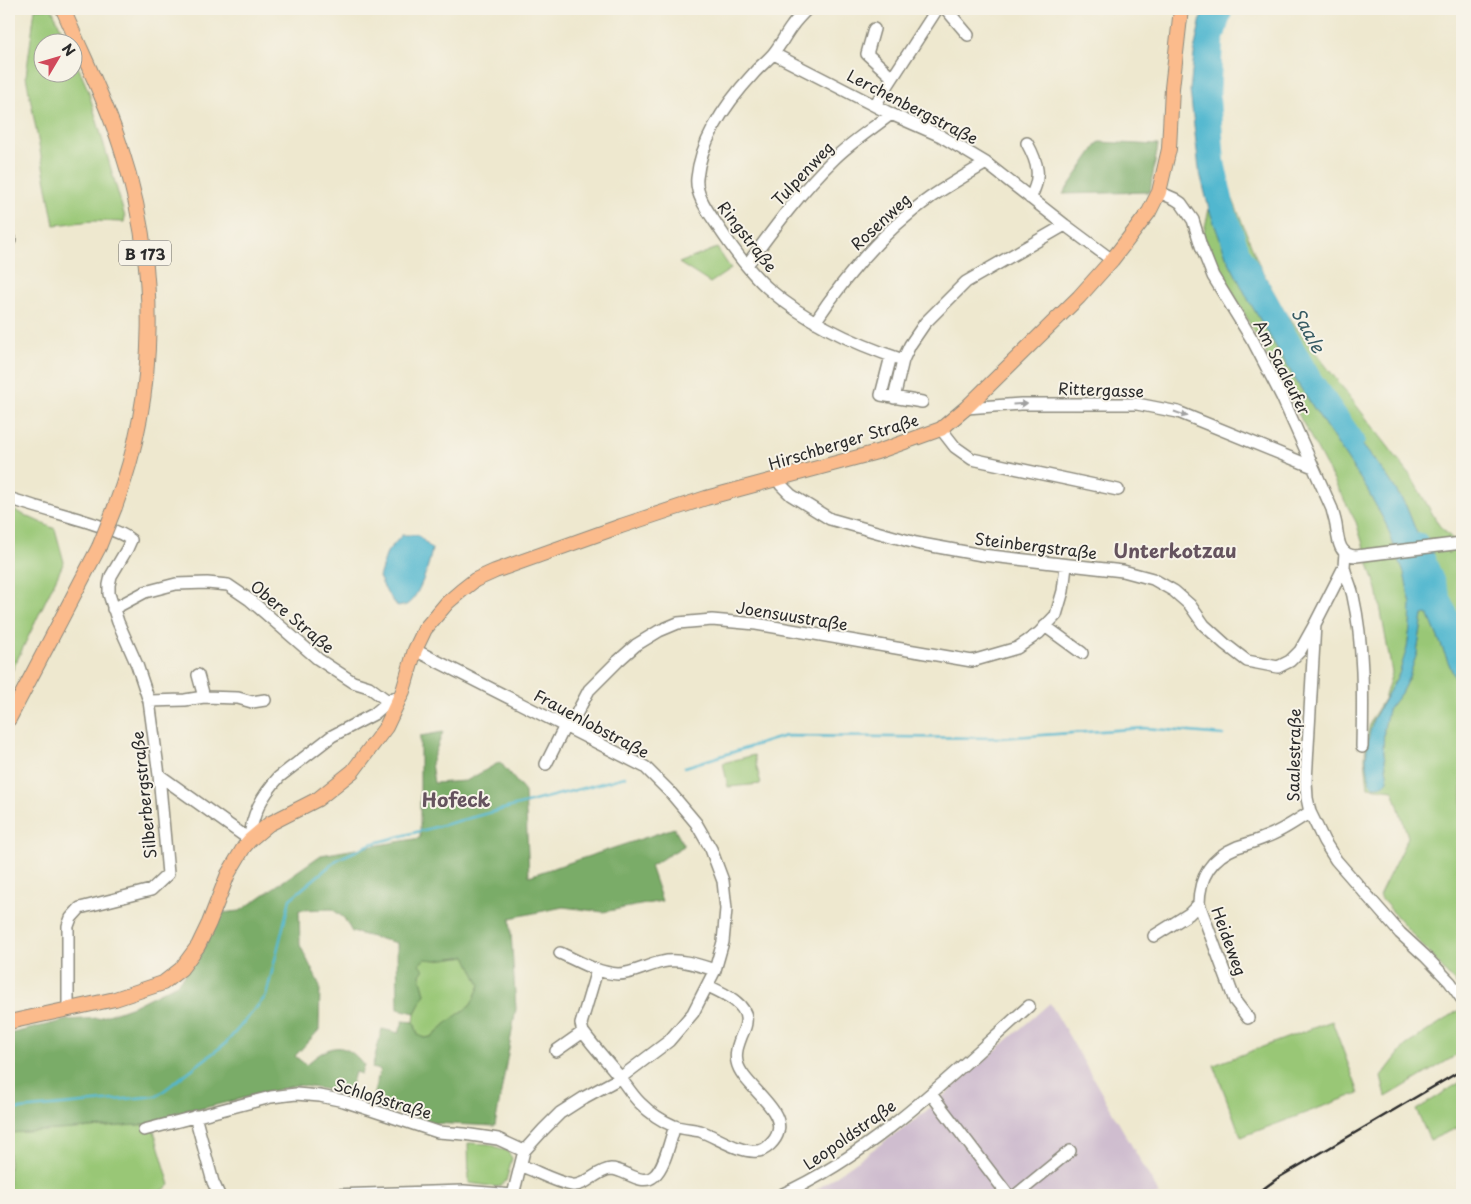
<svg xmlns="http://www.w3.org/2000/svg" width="1471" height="1204" font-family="'Playpen Sans',sans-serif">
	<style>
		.industrial { fill: #cfbdcf }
		.green { fill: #99c776; stroke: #627950 }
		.forest { fill: #7aac67; stroke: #526c49 }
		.water { fill: #51b7cf; stroke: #3e717d }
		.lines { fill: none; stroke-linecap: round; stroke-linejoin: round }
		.stream { stroke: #51b7cf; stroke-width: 2.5 }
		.river { stroke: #51b7cf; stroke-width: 16 }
		.minor-casing { stroke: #8c8a7d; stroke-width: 14 }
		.major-casing { stroke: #8c8a7d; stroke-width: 16 }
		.minor { stroke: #fff; stroke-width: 11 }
		.major { stroke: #fbbb8c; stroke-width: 14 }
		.rail { stroke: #2b2b2b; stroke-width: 2.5 }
		.major-bridge-casing { stroke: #8c8a7d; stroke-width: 16; stroke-linecap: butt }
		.major-bridge { stroke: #fbbb8c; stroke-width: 14 }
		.oneway { fill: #a0a0a0 }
		.labels { text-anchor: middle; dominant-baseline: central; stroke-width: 4; stroke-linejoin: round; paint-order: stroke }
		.shield { fill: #f7f3e8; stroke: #686764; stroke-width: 1 }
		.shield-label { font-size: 15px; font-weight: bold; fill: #2b2b2b }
		.street-label { font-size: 16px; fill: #2b2b2b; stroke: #f7f3e8 }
		.water-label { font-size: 18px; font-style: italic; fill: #385c64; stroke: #f7f3e8 }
		.quarter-label { font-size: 19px; font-weight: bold; fill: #65535e; stroke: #f7f3e8 }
	</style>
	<rect width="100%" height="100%" fill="#f7f3e8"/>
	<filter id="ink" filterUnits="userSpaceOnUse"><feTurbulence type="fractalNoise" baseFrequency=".02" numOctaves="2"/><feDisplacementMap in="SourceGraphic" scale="10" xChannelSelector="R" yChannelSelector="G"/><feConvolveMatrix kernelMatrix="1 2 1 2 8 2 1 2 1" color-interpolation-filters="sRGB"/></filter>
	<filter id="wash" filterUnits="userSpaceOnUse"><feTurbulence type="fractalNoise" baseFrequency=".0096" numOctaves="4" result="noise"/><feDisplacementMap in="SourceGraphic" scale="20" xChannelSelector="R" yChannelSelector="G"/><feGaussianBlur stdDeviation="1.12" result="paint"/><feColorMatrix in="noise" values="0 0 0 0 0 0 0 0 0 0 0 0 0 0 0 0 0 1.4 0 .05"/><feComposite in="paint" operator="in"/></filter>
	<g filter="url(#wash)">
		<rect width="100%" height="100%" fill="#eee8cf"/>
		<path class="industrial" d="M1050,1003L1160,1195H809L919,1117Z"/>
		<path class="green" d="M35,9H52L67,42H42V72H72L73,55L88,90L125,217L124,222L93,221L54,225L26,76Z
			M1212,162L1223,175L1260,267L1286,314L1410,475L1439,525L1462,549V646L1406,506L1389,479L1311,379L1260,293L1238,250L1222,204Z
			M1209,209L1226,256L1249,301L1298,384L1367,489L1386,524L1404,573L1411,604L1410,628L1407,649L1399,674L1373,720L1388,780L1383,747L1384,728L1388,710L1401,693L1409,677L1417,653L1423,616L1425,614H1427L1429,616L1462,695V991L1379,896L1408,837L1393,790L1368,787L1365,759L1366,740L1371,720L1384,699L1392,673L1377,589L1356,522L1203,236Z
			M717,248L731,269L710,283L679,263Z
			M9,508L55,529L64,562L9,677Z
			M754,755L761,784L728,787L723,763Z
			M467,956L480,985L471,1005L449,1021L431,1037L424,1038L418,1035L414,1022L415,1013L425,994L420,975L419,964L425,958L436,960Z
			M1462,1008V1052L1386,1097L1381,1077L1405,1046Z
			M1332,1021L1359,1093L1241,1137L1214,1065Z
			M1462,1081V1126L1430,1140L1416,1110Z
			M152,1124L170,1185L156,1195H9V1133Z
			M468,1143L489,1144L507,1151L512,1158L506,1181L498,1187L469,1183Z"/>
		<path class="forest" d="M1099,142L1158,145L1150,192L1063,194Z
			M443,732L431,763L434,783L466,781L500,762L525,792L529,876L674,828L684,846L650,866L662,901L603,912L563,907L510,918L516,1009L495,1126L429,1123L374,1104L373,1096L380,1070L372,1068L382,1029L399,1033L403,1021L414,1022L418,1035L424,1038L431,1037L449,1021L471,1005L480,985L466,956L436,960L425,959L419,964L424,969L420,975L425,994L415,1013L398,1009L397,943L352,932L344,918L332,909L299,910L300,945L320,986L319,1030L295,1056L306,1065C328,1045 344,1039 364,1065L361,1074L355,1072L350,1090V1095L336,1091L297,1085L188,1112L152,1124L9,1133V1034L67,1020L99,1018L133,1006L177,984L200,956L221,913L240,911L321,855L420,838V736Z"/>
		<path class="water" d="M1203,9H1223L1214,45L1210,126L1212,162L1222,204L1238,250L1260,293L1311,379L1389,479L1406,506L1462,646V695L1429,616L1426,614L1423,615L1417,653L1409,677L1401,693L1388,710L1384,728L1383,747L1388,780C1384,786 1380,786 1373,786L1370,783L1366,759L1368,740L1373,720L1399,674L1407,648L1410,628L1411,604L1404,573L1386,524L1367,489L1298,384L1249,301L1226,256L1209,209L1199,169L1190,90L1195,46Z
			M402,535H418L432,549C430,562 419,599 406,605C404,606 401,606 398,607L387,593L379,577L387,552Z"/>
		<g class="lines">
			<path class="stream" d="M685,767L785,736L1000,738L1145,728L1223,735
				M9,1110L157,1096L226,1043L266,996L290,899L338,859L371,844L625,777"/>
			<path class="river" d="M1225,9L1215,42L1212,98L1217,162L1226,204L1242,251L1313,377L1357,440
				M1420,541L1462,643"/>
		</g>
	</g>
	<g filter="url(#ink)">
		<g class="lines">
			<defs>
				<path id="minor" d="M807,9C802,14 796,20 792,26C785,35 780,46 773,54C767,61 760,66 754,73C728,101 701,138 697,178C695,196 710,214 719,228C733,249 751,274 770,290C808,323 855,344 903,360
					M946,9L968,35
					M874,29L867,54L892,77
					M774,54L891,114L941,136L986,163L1065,225L1112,260
					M875,105L937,9
					M1027,143C1038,163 1042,177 1030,198
					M1159,192L1175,199L1181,203L1193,220L1201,246L1213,276L1253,341L1282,397L1332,509C1333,514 1335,519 1336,525C1338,538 1338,556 1356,556L1462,543
					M9,240H10
					M747,265C774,228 801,191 834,159C851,142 872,129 891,114
					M815,322C846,275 884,230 931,197C949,185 968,174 986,163
					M891,356L881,395L922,402
					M894,398L903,360L910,345L925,323L966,282L1065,225
					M966,408L1021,404H1137L1178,412L1313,467
					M941,429L955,447L972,459L1118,490
					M777,479L781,485L791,495L830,519L916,543L982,555L1123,571L1153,579L1174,591L1190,605L1204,625L1225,644L1247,661L1278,667L1290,661L1300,651L1315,624
					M9,498C40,509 72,516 103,527C112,530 123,533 131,540L127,549L111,576L109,585V594L118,622L137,665L149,701L159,775L168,874L151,890L80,908L71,918L68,926V1009
					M1345,552L1344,567L1315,624L1306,781L1307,798L1310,812L1324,841L1336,860L1400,933L1425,956L1450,982L1462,999
					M1344,567C1346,577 1351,586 1353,596C1364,645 1363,698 1362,747
					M113,609L145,592L176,584L207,583L228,585L250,600L318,659L353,682L369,687L389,702
					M1045,626L1082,653
					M415,650L645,767L670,792L696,823L711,849L723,881L726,909L723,942L715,970L693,1013L669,1041L620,1078L585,1097L560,1113L543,1130L524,1151L513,1195
					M198,675L204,697
					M149,701L185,700L204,697L238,698L252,702L265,700
					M569,728L589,690L618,661L636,645L659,631L678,623L712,620L756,624L972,661L1017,648L1039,633L1056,615L1063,591L1066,566
					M546,764L565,726
					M159,775L250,840
					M250,840C251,815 262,796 279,777L332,736L374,714L393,698
					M1154,936L1189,914L1199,904
					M560,953C578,961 597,973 618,974C633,974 647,965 662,962C679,958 699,965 715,970
					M597,970L581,1024L583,1032C594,1047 607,1061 619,1076C626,1085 632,1095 640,1103C649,1112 662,1121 674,1126C682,1129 692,1129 700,1131C717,1137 739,1153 757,1151C766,1151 776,1140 778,1132C785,1108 741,1084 737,1062C735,1053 738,1045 741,1037C743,1032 746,1027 746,1022C749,1004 721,992 708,986
					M1248,1018L1235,1001L1199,904C1199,877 1212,857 1237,847C1247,844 1257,841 1266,837C1282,831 1296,821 1310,812
					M556,1051L583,1032
					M931,1094L1008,1195
					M195,1116L213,1182L219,1195
					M144,1130L271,1097L296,1094L320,1096L344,1101L438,1132L464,1134L498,1139L524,1151
					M522,1166C538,1172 555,1182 572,1185C585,1187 597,1170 611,1169C625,1169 641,1187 654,1176C665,1167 670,1140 675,1126
					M333,1195L464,1191L513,1195
					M781,1195C876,1152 952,1074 1029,1006
					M1016,1195L1070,1151"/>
				<path id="major" d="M63,9C82,54 105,98 120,145C159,262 159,392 115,507
					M9,719L99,547
					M9,1022L115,999L163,983L181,969L198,946L209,923L228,874L244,847L250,840L269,824L318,799L353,771L386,727L403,691L415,650L425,629L447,603L461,591L475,580L495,571L621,526L706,498L877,452L941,429L966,408L1079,297L1112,260L1149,212L1159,192L1169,149L1172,88L1181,9"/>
			</defs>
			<use href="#minor" class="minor-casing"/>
			<use href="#major" class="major-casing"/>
			<use href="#minor" class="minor"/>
			<use href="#major" class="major"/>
			<path class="rail" d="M1255,1195L1278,1178L1462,1070"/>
			<defs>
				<path id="major-bridge" d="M99,547L115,507"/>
			</defs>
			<use href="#major-bridge" class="major-bridge-casing"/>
			<use href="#major-bridge" class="major-bridge"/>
		</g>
		<defs><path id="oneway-solid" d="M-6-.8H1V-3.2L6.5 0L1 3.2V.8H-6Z" transform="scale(1.25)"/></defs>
		<g class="oneway">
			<use href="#oneway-solid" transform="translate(1020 404) rotate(-3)"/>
			<use href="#oneway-solid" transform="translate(1181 414) rotate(19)"/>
		</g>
	</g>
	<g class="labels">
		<rect class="shield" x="119" y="240.5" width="52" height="25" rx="4"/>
		<g class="shield-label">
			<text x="145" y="253">B 173</text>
		</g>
		<g class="street-label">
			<text transform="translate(913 106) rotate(27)">Lerchenbergstraße</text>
			<text transform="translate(802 173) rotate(-47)">Tulpenweg</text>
			<text transform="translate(880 221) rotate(-43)">Rosenweg</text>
			<text transform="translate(748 236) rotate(52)">Ringstraße</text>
			<text transform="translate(1283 367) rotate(63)">Am Saaleufer</text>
			<text transform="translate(1101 389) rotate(2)">Rittergasse</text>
			<text transform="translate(843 441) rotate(-17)">Hirschberger Straße</text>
			<text transform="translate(1036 545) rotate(7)">Steinbergstraße</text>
			<text transform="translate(792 615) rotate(9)">Joensuustraße</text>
			<text transform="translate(293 616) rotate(40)">Obere Straße</text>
			<text transform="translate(592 723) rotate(28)">Frauenlobstraße</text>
			<text transform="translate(1293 755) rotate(-89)">Saalestraße</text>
			<text transform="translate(143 795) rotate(-96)">Silberbergstraße</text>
			<text transform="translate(1230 941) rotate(70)">Heideweg</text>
			<text transform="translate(383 1098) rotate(17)">Schloßstraße</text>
			<text transform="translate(849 1134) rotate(-35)">Leopoldstraße</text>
		</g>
		<g class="water-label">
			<text transform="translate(1309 330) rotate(61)">Saale</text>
		</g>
		<g class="quarter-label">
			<text x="1175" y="550">Unterkotzau</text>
			<text x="456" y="799">Hofeck</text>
		</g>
	</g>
	<rect width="1471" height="1204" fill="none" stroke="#f7f3e8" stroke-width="30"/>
	<g transform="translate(58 58) rotate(52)"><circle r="24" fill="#f7f3e8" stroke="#a5a39c"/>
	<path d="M0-4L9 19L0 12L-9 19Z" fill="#d1495b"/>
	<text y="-8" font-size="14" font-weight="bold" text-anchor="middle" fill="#2b2b2b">N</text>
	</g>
</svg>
